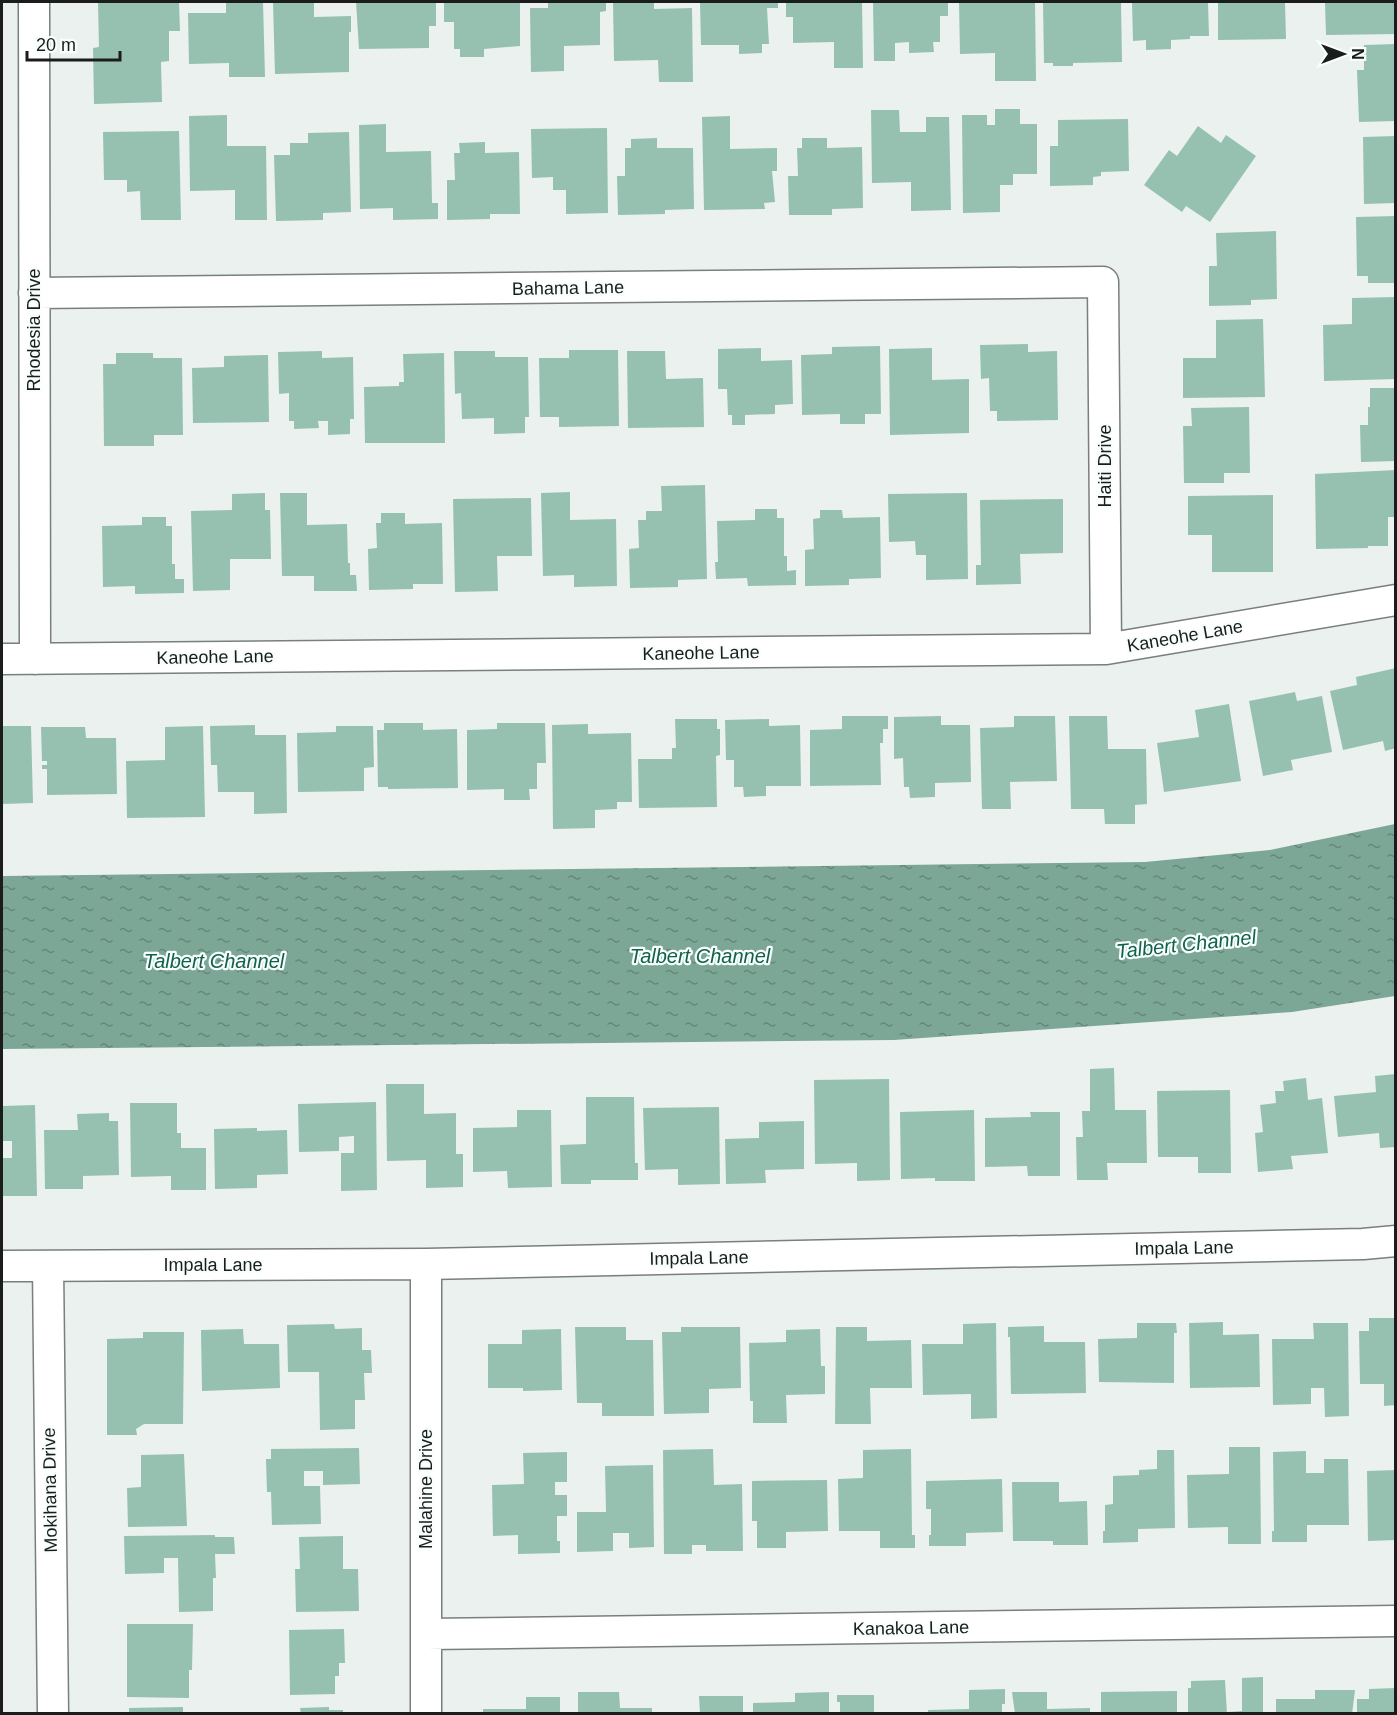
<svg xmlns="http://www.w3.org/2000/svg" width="1397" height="1715" font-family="Arial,sans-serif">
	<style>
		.water { fill: url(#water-ripples) }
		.building { fill: #96c1b1 }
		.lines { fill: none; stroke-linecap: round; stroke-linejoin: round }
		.street-casing { stroke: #797f7d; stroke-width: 33 }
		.street { stroke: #fff; stroke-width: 30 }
		.labels { text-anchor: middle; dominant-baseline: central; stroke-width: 4.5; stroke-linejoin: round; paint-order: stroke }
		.street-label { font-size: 18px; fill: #1b1d1c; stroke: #f7fefb }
		.water-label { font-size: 20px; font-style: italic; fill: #11614c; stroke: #f7fefb }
	</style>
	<defs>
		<pattern id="water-ripples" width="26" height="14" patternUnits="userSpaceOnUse" patternTransform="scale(1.5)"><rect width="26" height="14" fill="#7ca696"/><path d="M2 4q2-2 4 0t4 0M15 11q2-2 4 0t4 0" fill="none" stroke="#65877a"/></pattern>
	</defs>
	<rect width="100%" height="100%" fill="#eaf1ee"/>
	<path class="water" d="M1395,824V996L1292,1012L894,1040L2,1049V876L1145,862L1270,850Z"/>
	<path class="building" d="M98,2H179L180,31H169V61L161,62L162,102L94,104L93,48L99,47Z
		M226,2H263L265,77H229V63L189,64L188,13H226Z
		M273,2H314V17L351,16V32H349V72L275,74Z
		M356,2H436V26H429V48L359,49Z
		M444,2H520V46L484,49V57H460V49H454V22H444Z
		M548,2H606V11L600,12V45L564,46V71L531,72L530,8H548Z
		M613,2H654V9L692,8L693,82H659L658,60L614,61Z
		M700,2H778V8H767L769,44H762V53L739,54V45H701Z
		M786,2H862L863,68H834V42L793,43V17H786Z
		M873,2H948V16H940V42H933L934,52L909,53V42L895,43V61H874Z
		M959,2H1035L1036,81H995V53L960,54Z
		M1043,2H1121L1122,62L1073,63V66H1053V63H1044Z
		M1132,2H1208L1209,36H1190V39L1171,40V49L1146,50V40L1133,41Z
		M1218,2H1285L1286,39L1218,40Z
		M1325,2H1396V34L1326,35Z
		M1396,44V121L1359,122L1357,70H1364V45Z
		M995,109H1020V124H1037V174H1013V185H1000V212L963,213L962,115H987V125H995Z
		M871,110H899L900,132H926V117H949L951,210L911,211V182L872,183Z
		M227,115V146H266L267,220H235V190L190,191L189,116Z
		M730,116V149L777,148V171H772L775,202L764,203L765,209L704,210L702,117Z
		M1128,119L1129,171L1101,172V176L1093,177V185L1050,186V146H1058V120Z
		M386,124V152L431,151L432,203H438V219L393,220V208L360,209L359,125Z
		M1198,126L1221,143L1226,135L1256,156L1210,222L1186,206L1182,212L1144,185L1169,150L1177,156Z
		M607,128L608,213L566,214V190H553V177L532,178L531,129Z
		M179,131L181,220H141L140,191L127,192V180H104L103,132Z
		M349,132L351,212L323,213V220L276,221L274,155H290V143H308V133Z
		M1396,136V203L1364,204L1363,137Z
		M657,138V148H693L694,209L665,210V214L618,215L617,176H625V148H631V139Z
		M802,138H827V148L862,147L863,208L832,209V215H789L788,176H798L797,148H802Z
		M485,142V153L519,152L520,214H490V219L447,220V180H455L454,153H460L459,143Z
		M1396,216V283H1368V276H1357L1356,217Z
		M1276,231L1277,299L1251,300V305L1209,306V266H1217L1216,233Z
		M1396,297V379L1324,381L1323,325L1352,324V298Z
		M1263,319L1265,397L1183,398V358H1216V320Z
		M1028,344V352L1057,351L1058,420L997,421V411H990L989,378L981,379L980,345Z
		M880,346L881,414H865V424H840V414L802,415L801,355L832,354V347Z
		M761,348V361L792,360L793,404L775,405V414L745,415V425H732V415H728L727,389H718V349Z
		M932,348V380L969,379V433L890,435L889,349Z
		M569,350H618L619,426L559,427V417H540L539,358H569Z
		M322,351V358L353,357L354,419H350V434L328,435V421H318L319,428L294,429V421H289V393L279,394L278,352Z
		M454,351H495V357H528L529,417H525V433L494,434V418L462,419L461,393L455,394Z
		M627,351H665L666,379L703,378L704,427L628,428Z
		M116,353H153V358H182L183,435H154V446H104L103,364H116Z
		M444,353L445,443H365L364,387L399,386V382H404L403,354Z
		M268,355L269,422L193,423L192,368L224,367V356Z
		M1370,388H1396V461L1361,462L1360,425H1368V407H1370Z
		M1249,407L1250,473H1224V483H1184L1183,426H1192L1191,408Z
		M1396,470V517H1388V546H1368V548L1316,549L1315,474Z
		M705,485L707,579L678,580V587L630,588L629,549L639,548L638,520H646V511H662L661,486Z
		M570,492V520L616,519L617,586L574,587V575L543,576L541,493Z
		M265,493V510H270L271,559H230V590L193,591L191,511L232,510V494Z
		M280,493H307V525L347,524L348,563H350V575H356L357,591H314V576H282Z
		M967,493L968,579L926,580V555H916L915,541L889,542L888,494Z
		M1273,495V572H1212V535H1188V496Z
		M531,498L532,556H497L498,591L455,592L453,499Z
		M1063,499V553L1020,554L1021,584L976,585V565H981L980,500Z
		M755,509H777V518H784V556H787V571L796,570V585L748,586L747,578L716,579L715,562H718L717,521L755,520Z
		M820,510H842L843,518L880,517L881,578L849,579V585L805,586V550L814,549L813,519L820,518Z
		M381,513H405V524L442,523L443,584H413V589L369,590L368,549L377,548L376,523H381Z
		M142,517H166V526H172V564H175V579H184V593L135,594V586L103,587L102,526L142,525Z
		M1396,668V748L1385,751L1383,741L1343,750L1330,691L1357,685L1356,677Z
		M1295,692L1297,701L1322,696L1332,752L1291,760L1293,770L1263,776L1249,701Z
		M1229,704L1241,781L1164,792L1157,743L1199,737L1195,710Z
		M842,716H888V729H883V743H880L881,785L810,786V730L842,729Z
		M941,716V725H970L971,782L935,783V797L910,798L909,787H904L903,758L894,759V717Z
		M1014,716H1055L1057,781L1010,782L1011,809H982L980,728L1014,727Z
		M1069,716H1107L1108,749H1146L1147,804L1135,805V824H1105L1104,809H1071Z
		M675,719H717V729H720V755L716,756L717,807L639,808L638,759H672V748H676Z
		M769,719V726L800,725L801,786H766V796L744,797L743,787H734V760H726L725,720Z
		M384,723H423V730L457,729L458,788L388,789V787H378L377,730H384Z
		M497,723H545L546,763H537V789H529L530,800H504V789L467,790V730L497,729Z
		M588,724V734L631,733L632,802H617V809L595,810V828L553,829L552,725Z
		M255,725V735H286L287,813L254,814V792H218L217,765H211L210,726Z
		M2,726H31L33,803L2,804Z
		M203,726L205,817L127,818L126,761L165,760V727Z
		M336,726H373L374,767L364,768V791L298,792L297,733L336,732Z
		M41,727H85L86,738H116L117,794L47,795V769H42V765H47V761H42Z
		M1114,1068L1115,1110H1146L1147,1163H1107L1108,1180H1077L1076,1137H1083L1082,1111H1090V1069Z
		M1396,1074V1147L1380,1148L1379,1133L1338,1137L1334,1096L1376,1092L1375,1076Z
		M1306,1078L1308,1100L1322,1098L1328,1153L1291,1156L1293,1169L1258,1172L1255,1133L1263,1132L1260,1105L1276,1103L1275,1091H1284L1283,1081Z
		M889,1079L890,1180L857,1181V1163L815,1164L814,1080Z
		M386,1084H424V1114L456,1113V1154H463V1187L426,1188V1160L387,1161Z
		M1230,1090L1231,1173H1198V1157H1158L1157,1091Z
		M586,1097H634L635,1163H638V1180H591V1184H561L560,1145L586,1144Z
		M376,1102L377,1190L341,1191V1153H354V1136L339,1137V1151L299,1152L298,1104Z
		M130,1103H177V1133H181V1148H206V1190H171V1176L131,1177Z
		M35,1105L37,1196H2V1158H12V1141H2V1106Z
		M719,1107L720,1184L678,1185V1169L645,1170L643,1108Z
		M517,1110H551L552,1187L508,1188L507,1171L473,1172V1128L517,1127Z
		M974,1110L975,1181H935V1178L901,1179L900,1112Z
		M1030,1112H1060V1176H1028L1027,1166L985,1167V1118L1031,1117Z
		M109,1113V1121H118L119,1175L83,1176V1189H45L44,1130H78L77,1114Z
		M804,1121V1169L765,1170L766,1183L726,1184L725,1139L759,1138V1122Z
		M257,1128V1131L287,1130L288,1174L257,1175V1188L215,1189L214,1129Z
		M1369,1318H1396V1405L1384,1406V1384H1360L1359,1331H1369Z
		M1223,1322V1335L1259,1334L1260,1387L1190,1388L1189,1323Z
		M996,1323L997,1418L971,1419V1394L923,1395L922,1344H963V1324Z
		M1137,1323H1176L1177,1333H1174V1383L1099,1382L1098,1339L1137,1338Z
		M1313,1323H1348L1349,1416L1325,1417L1324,1388H1311V1404L1273,1405L1272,1339H1314Z
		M334,1324L335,1329L362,1328V1350H371L372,1373H364L365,1400H355V1429L320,1430L319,1372H288L287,1325Z
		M1044,1326V1342H1085L1086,1393L1011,1394L1010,1337H1008V1327Z
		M575,1327H626V1340H653L654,1416H602V1403H577Z
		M681,1327H740L741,1388L709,1389V1413L664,1414L662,1332H681Z
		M836,1327H867V1341L911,1340L912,1388H870L871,1424H835Z
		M243,1329L244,1344H279L280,1388L202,1391L201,1330Z
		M561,1329L562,1390L523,1391V1388H488V1344H522V1330Z
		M820,1329L821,1366H825V1394L786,1395L787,1423H753V1401H750L749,1343L786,1342V1330Z
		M143,1332H184L183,1424H144L136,1429L137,1435H107V1339L143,1338Z
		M1229,1447H1260L1261,1544H1228V1527L1188,1528L1187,1475L1229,1474Z
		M359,1448L360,1484L323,1485V1471H304V1486H320L321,1524L272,1525L271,1492H267L266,1459H271V1449Z
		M713,1449L714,1485L742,1484L743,1551H706V1545H692V1554H664L663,1450Z
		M911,1449L912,1535H915V1548H880V1531H839L838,1479L863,1478V1450Z
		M1157,1450H1174L1175,1528L1138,1529V1542L1103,1543V1531H1105V1505L1113,1504V1476L1139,1475V1470L1157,1469Z
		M1306,1451V1473H1324V1459H1348L1349,1525H1307V1542H1272V1531H1274L1273,1452Z
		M567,1452V1482H555V1495H567V1516H557V1541H560V1553L518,1554V1535L493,1536L492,1485L524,1484L523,1453Z
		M184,1454L187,1526L128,1527L127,1488L141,1487V1455Z
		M653,1465L654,1547L629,1548V1533H613V1551L577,1552V1512H606L605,1466Z
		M1396,1470V1540L1368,1541L1367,1471Z
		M1002,1479L1003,1532L966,1533V1546H929V1535H931V1509H926V1481Z
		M827,1480L828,1531L786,1532V1548H757V1521H752V1481Z
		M1012,1482H1059V1502L1087,1501L1088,1545H1053V1541H1013Z
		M215,1535V1537H234L235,1554H215L216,1578H213V1611L179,1612L178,1558H164V1573L125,1574L124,1536Z
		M343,1536V1569H358L359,1611L296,1612L295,1569H300L299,1537Z
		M127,1624H193L192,1670H189V1698L127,1697Z
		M344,1629L345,1663H339V1676H335V1694L290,1695L289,1630Z
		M1263,1677V1714H1227V1712L1242,1711V1678Z
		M1225,1680L1227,1714H1188V1688H1191V1681Z
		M1396,1688V1714H1357V1699H1369V1689Z
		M1005,1689V1704H1002V1714H928V1710L969,1709V1690Z
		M1315,1690H1355L1352,1714H1276V1699H1315Z
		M1177,1691V1714H1101V1692Z
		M578,1692H619L620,1708H652V1714H578Z
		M829,1692V1714H753V1703L795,1702V1693Z
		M1012,1692H1047V1709L1090,1708V1714H1015Z
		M837,1695H874V1714H840V1702H837Z
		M699,1696H743V1714H700Z
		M526,1697H560V1714H483V1709H526Z
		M183,1707V1714H129V1708Z
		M329,1707V1710H343V1714H301L300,1708Z"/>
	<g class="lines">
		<defs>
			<path id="street" d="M34,2L35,659
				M34,293L1103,282L1106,649
				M2,659L1106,649L1396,600
				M426,1264V1714
				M2,1266L426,1264L1363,1244L1396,1241
				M48,1266L53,1714
				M427,1634L1396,1621"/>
		</defs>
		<use href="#street" class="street-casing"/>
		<use href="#street" class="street"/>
	</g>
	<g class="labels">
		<g class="street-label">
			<text transform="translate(568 288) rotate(-1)">Bahama Lane</text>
			<text transform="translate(34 330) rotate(-90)">Rhodesia Drive</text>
			<text transform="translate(1105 466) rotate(-90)">Haiti Drive</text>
			<text transform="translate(1185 636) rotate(-10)">Kaneohe Lane</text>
			<text transform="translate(701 653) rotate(-1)">Kaneohe Lane</text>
			<text transform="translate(215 657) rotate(-1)">Kaneohe Lane</text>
			<text transform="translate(1184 1248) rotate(-1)">Impala Lane</text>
			<text transform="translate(699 1258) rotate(-1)">Impala Lane</text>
			<text x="213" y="1265">Impala Lane</text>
			<text transform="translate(426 1489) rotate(-90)">Malahine Drive</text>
			<text transform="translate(50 1490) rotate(-91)">Mokihana Drive</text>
			<text transform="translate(911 1628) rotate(-1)">Kanakoa Lane</text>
		</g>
		<g class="water-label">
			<text transform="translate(1186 944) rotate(-6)">Talbert Channel</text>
			<text x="700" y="956">Talbert Channel</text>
			<text x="214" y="961">Talbert Channel</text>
		</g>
	</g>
	<rect width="1397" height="1715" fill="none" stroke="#1b1d1c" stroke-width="6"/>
	<g transform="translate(1343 54) rotate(90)" stroke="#f7fefb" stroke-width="4.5" paint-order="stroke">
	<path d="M0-4.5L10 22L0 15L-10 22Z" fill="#1b1d1c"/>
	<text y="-9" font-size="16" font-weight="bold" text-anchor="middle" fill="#1b1d1c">N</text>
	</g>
	<path d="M27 51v9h93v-9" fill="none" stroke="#1b1d1c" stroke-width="3"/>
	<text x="36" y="51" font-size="18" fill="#1b1d1c" stroke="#f7fefb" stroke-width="4.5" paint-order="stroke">20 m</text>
</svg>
